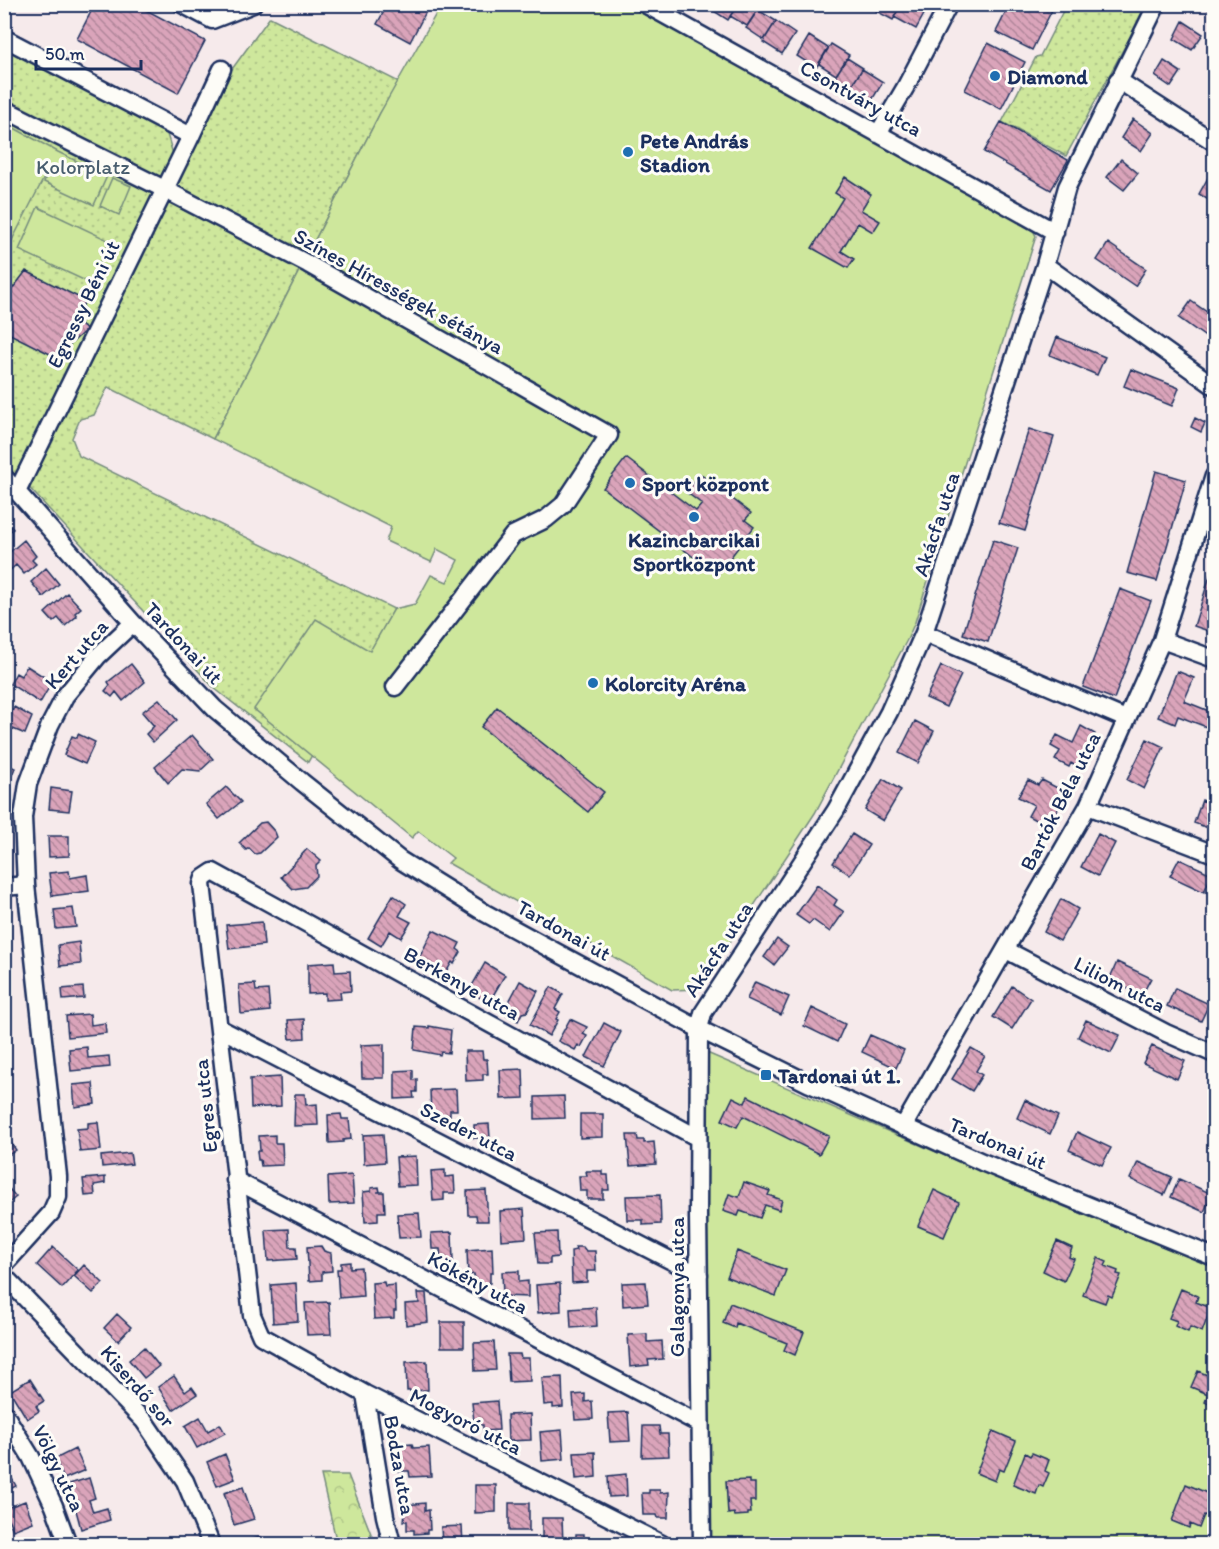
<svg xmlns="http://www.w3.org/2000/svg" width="1219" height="1549" font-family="Itim,sans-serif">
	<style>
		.grass { fill: url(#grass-dots); stroke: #748b7d; stroke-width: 1.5 }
		.forest { fill: url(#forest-crowns); stroke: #748b7d; stroke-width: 1.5 }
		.garden { fill: #cee79c; stroke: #748b7d; stroke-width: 1.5 }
		.building { fill: url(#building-back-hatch); stroke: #1b2f5e; stroke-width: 1.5 }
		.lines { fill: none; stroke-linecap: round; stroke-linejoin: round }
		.minor-casing { stroke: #1b2f5e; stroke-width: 21 }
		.minor { stroke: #fdfcf7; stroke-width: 16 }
		.poi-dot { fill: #1f6fb2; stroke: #fdfcf7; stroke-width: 2 }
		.labels { text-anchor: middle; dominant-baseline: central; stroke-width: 6; stroke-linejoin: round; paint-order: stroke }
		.poi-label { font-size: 21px; font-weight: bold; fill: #1b2f5e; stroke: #fdfcf7; text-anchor: start }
		.street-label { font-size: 21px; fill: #1b2f5e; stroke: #fdfcf7 }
		.park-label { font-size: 21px; fill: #485d6e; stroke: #fdfcf7 }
	</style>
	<defs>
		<pattern id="grass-dots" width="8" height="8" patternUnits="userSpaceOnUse" patternTransform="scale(1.5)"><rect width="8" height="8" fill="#cee79c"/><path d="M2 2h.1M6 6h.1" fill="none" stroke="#b0c689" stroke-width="1.8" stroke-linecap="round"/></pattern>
		<pattern id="forest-crowns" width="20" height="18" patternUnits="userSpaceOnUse" patternTransform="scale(1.5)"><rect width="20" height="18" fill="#cee79c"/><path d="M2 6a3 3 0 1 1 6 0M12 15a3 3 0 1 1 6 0" fill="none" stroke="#b0c689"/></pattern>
		<pattern id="building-back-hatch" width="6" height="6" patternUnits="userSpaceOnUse" patternTransform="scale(1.5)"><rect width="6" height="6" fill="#daa4ba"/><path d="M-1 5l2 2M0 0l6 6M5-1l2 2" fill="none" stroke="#b0869a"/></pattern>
	</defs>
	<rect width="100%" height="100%" fill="#f6eaeb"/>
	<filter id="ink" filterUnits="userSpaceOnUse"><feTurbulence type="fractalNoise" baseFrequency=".0167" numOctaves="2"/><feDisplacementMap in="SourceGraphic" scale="12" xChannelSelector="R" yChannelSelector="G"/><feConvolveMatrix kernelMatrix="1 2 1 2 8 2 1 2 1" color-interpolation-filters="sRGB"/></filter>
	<g filter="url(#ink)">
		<path class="grass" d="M1063,5H1147L1066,156L1002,122L1036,57L1040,56L1064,9Z
			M270,17L399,82L380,113L213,439L108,387L94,415L80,419L72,438L79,456L394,609L308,762L214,688L23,481L5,475V38L163,121L173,154L227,76Z"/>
		<path class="forest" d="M321,1475H348L375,1544H337Z"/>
		<path class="garden" d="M441,5H627L1031,226L1036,236L915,622L907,640L815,813L699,989L672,990L448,863L453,858L418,831L412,838L254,709L316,619L370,651L394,609L415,604L431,575L447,582L458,560L437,549L431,562L386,541L391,527L213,439L380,113Z
			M5,123L58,152L107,176L94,205L44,182L48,170L5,254Z
			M112,178L131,186L119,215L100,206Z
			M38,207L110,241L90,283L19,250Z
			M707,1053L1038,1196L1214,1267V1544H711L707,1352Z"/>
		<path class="building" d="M95,4H135L205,41L178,93L77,39Z
			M388,4L398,10L401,4H430L410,42L377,24Z
			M711,4H738L728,20L709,8Z
			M738,4L760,6L747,26L730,16Z
			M879,4H901L893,20L876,11Z
			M901,4H923L928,7L916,29L894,17Z
			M1010,4H1055L1032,50L996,32Z
			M1199,4H1214L1211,11Z
			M758,10L776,21L764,40L746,28Z
			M776,21L795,34L782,54L763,42Z
			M1183,21L1203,34L1192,50L1174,39Z
			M809,36L828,48L816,68L797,56Z
			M988,43L1025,62L1001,109L965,90Z
			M831,44L849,55L836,75L819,64Z
			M847,58L863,68L851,87L835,77Z
			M1164,61L1181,72L1171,87L1155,76Z
			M862,69L883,82L870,103L849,90Z
			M1133,119L1153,133L1141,151L1121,138Z
			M1001,122L1068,160L1051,190L984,152Z
			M1121,159L1138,173L1124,190L1107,177Z
			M1214,167V201L1213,203L1199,194Z
			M845,177L871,194L861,210L880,221L873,232L858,223L841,251L854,259L848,268L812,248L843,198L835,193Z
			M1108,243L1146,269L1135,286L1097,260Z
			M26,271L84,300L80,325L87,329L56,357L4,331V289L10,292Z
			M1191,301L1214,317V343L1179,318Z
			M1057,337L1105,357L1097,375L1050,355Z
			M1131,369L1179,388L1172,406L1124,386Z
			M1195,418L1205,423L1201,432L1191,427Z
			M1029,429L1054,437L1025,531L999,523Z
			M626,458L696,511L702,504L686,492L700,474L751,513L745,520L754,527L717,575L603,488Z
			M1156,471L1186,480L1157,581L1127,573Z
			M4,519L13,529L4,536Z
			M24,540L36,556L32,560L36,564L24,574L16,565L8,572L4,568V557Z
			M993,540L1018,548L988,642L963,634Z
			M1214,563V633L1194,626Z
			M46,568L59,584L43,597L31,582Z
			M1120,589L1151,601L1114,699L1083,687Z
			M67,593L81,608L75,613L77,616L65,626L58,618L53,622L45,613Z
			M131,664L145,682L123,701L116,692L112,697L105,691L110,685L108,682Z
			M27,666L52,682L40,703L10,684L16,673L21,676Z
			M941,666L961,675L946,707L926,698Z
			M1177,671L1194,678L1184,701L1214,713L1209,728L1178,716L1175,724L1158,717Z
			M159,699L177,720L153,742L146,734L154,726L142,712Z
			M14,707L32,717L25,734L6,726Z
			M497,707L604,792L588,812L481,727Z
			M915,721L934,731L918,763L899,753Z
			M1081,726L1095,734L1078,767L1071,763L1069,767L1055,760L1060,751L1051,746L1057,735L1073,743Z
			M78,734L95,742L85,764L64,755L72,736L77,738Z
			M192,735L213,759L200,771L182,769L168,783L155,767Z
			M1147,739L1164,747L1144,789L1127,780Z
			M4,763L15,768L10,779L4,776Z
			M883,779L901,790L883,821L865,810Z
			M1028,780L1038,785L1042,780L1067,793L1048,827L1028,816L1034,805L1018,797Z
			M226,787L241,802L219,819L206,804Z
			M51,788L72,791L69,811L49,809Z
			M4,793L8,794L6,820H4Z
			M1202,800L1214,805V830L1194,823Z
			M266,822L275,832L277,837L260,853L255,854L249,848L246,850L239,843L260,823Z
			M852,834L869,845L850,875L833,863Z
			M1098,834L1115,843L1098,876L1081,867Z
			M48,836H69V856L49,857Z
			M307,849L321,861L316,866L317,876L306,887L293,889L281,877Z
			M1179,859L1212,874L1204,892L1170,876Z
			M69,871L70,878L87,875L89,891L52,896L49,873Z
			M817,885L837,900L834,905L844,912L830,932L813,920L809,924L796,915Z
			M393,895L406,904L399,916L411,922L401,938L390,931L381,946L368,938Z
			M1061,899L1078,909L1060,941L1044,932Z
			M73,908L76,927L56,929L54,910Z
			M4,916H7L10,937L4,938Z
			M262,922L264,945L229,949L226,925Z
			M433,930L460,943L457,949L461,952L454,964L452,962L443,978L429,970L430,967L418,960Z
			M777,939L788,947L774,965L764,957Z
			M79,942L81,964L60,966L58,945Z
			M334,962L335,972L350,971L351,991L340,992L341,999L325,1000V993L308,994V964Z
			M1117,962L1151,978L1142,995L1109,980Z
			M485,963L505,975L491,999L486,996L480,998L469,991Z
			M520,981L538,991L527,1012L522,1013L518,1021L503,1013Z
			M755,982L789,997L781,1015L747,999Z
			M255,984L256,991L268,990L270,1011L241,1014L239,985Z
			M1012,986L1031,999L1012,1029L993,1017Z
			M83,987L84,998L63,1000L62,989Z
			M551,987L563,994L555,1009L560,1012L556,1019L558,1020L549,1036L530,1025Z
			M1175,988L1209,1004L1201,1021L1167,1006Z
			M812,1008L845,1024L837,1042L804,1026Z
			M90,1014L91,1025L105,1023L106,1033L68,1037L66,1016Z
			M304,1019L305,1038L290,1039L288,1020Z
			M570,1019L587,1027L583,1034L587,1036L581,1047L578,1045L575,1050L558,1041Z
			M1086,1020L1120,1035L1111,1053L1078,1037Z
			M604,1023L621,1032L604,1066L586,1057Z
			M429,1026L451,1030L449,1053L441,1052L440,1055L414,1050L416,1027L429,1028Z
			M870,1035L904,1050L896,1068L862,1052Z
			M384,1044V1078H362L361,1045Z
			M1152,1046L1185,1061L1177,1079L1143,1063Z
			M87,1047L88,1058L109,1056L110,1067L71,1071L69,1049Z
			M971,1048L985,1056L976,1071L982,1075L972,1091L952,1079Z
			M465,1051H482L483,1059H487L488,1074H483V1080L466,1081Z
			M523,1069L524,1098L501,1099L500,1070Z
			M413,1070V1080L417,1079V1092H413L414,1098L395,1099V1071Z
			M280,1077L281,1106L251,1108L250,1079Z
			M1214,1077V1099L1206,1095Z
			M93,1083L95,1104L75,1107L73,1085Z
			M456,1089L457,1110H450V1115L431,1116L430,1090Z
			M295,1094H305L306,1105L317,1104L318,1125L294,1126Z
			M564,1096L565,1118L535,1119V1097Z
			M748,1096L829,1136L819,1154L743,1116L737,1127L722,1120L733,1097L745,1103Z
			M1025,1100L1058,1116L1050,1134L1017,1118Z
			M341,1114L342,1119H349L351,1139L343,1140V1142L329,1143L328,1115Z
			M580,1114H603V1137L580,1138Z
			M98,1122L101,1150L80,1152L77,1129L88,1128V1123Z
			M489,1124L490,1138H474V1125Z
			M1077,1132L1111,1148L1102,1165L1069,1150Z
			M383,1134L385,1162L364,1164L363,1135Z
			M275,1135V1143H282L283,1165L261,1166L260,1160H258L257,1151H260L259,1136Z
			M627,1135H637L638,1140H644V1143L654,1142L656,1164L630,1166Z
			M9,1140L16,1150L4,1158V1144Z
			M130,1153L132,1164L102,1167L101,1156Z
			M416,1156L417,1185L398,1186L396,1157Z
			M1138,1162L1172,1177L1164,1195L1130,1179Z
			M445,1170V1177L454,1176L455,1193H444V1200L433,1201L431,1171Z
			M586,1171H602V1175H608L609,1190H603V1199H587V1191H580L579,1176H587Z
			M352,1175L354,1203L329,1204L328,1177Z
			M105,1177V1183L94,1185L95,1195L85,1196L83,1179Z
			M1179,1179L1212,1194L1204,1212L1171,1197Z
			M744,1182L770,1191L768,1195L782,1200L779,1210L765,1205L760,1218L740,1211L738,1216L723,1211L729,1194L739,1197Z
			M4,1183L16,1197L4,1207Z
			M379,1187L380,1192H377H384L385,1212H378V1221L365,1222L363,1192L371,1191V1188Z
			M486,1190L488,1221H477L476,1215H468L467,1191Z
			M934,1190L959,1202L944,1237L918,1226Z
			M660,1195L661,1224L643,1225V1220H627L626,1196Z
			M524,1209L526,1238L501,1240L500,1211Z
			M419,1213L421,1237L399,1238L397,1214Z
			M289,1229L290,1247H296L297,1259L268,1261L266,1230Z
			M452,1232L453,1261L441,1262L440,1249H432L431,1233Z
			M557,1232L558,1257L550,1258V1264H538L535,1233Z
			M1057,1241L1072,1248L1069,1257L1074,1259L1064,1281L1043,1271Z
			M321,1246L324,1251L331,1253L332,1271L322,1272V1280L309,1281L307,1247Z
			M53,1247L78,1270L62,1288L37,1265Z
			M575,1247H583L586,1251H595L596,1271H587V1282L572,1283L571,1251L576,1250Z
			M492,1248L493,1273H490V1283L475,1284L474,1274L468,1275L467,1250Z
			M737,1251L786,1270L776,1296L727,1277Z
			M1098,1258L1107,1262L1105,1266L1118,1271L1117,1274L1121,1275L1112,1297L1108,1295L1105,1303L1083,1295Z
			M350,1262V1268L361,1267L363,1296L339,1298L337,1269H341V1263Z
			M84,1265L103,1283L93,1293L74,1276Z
			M519,1271V1282L528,1281V1297L503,1296L502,1272Z
			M384,1282L385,1286L395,1285L396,1311H394V1318L374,1319L372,1283Z
			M646,1282L648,1304L623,1306L622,1283Z
			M296,1283L298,1321L273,1323L271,1285Z
			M560,1283L561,1311L538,1313L536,1285Z
			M1181,1289L1198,1296L1196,1302L1211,1308L1202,1332L1190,1327L1188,1332L1175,1326L1177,1321L1169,1318Z
			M418,1293H426L428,1322L406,1325L405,1304L419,1303Z
			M329,1302L331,1334L307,1335L305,1303Z
			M730,1303L804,1332L795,1355L784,1350L787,1343L736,1323L735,1328L723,1323Z
			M596,1307L597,1326L571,1328L570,1309Z
			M117,1314L131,1327L118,1341L104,1328Z
			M441,1322H464V1347H441Z
			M647,1334V1342L662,1341L663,1359L648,1360L649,1365L630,1367L628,1335Z
			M494,1342L496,1370L475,1371L474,1343Z
			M144,1347L159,1366L144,1378L129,1360Z
			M507,1354H520L521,1358H529L530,1381L509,1382Z
			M427,1361L428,1390L407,1391L406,1362Z
			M1198,1371L1214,1378V1406L1205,1402L1208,1394L1191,1387Z
			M174,1376L185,1392L192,1387L197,1394L173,1410L158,1387Z
			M562,1377L563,1407L553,1408V1404L544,1405L542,1378Z
			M30,1379L44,1401L36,1406L39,1411L27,1419L10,1391Z
			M585,1394V1402L592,1401L593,1419L575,1420L573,1395Z
			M497,1401L499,1430L483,1431V1425H479L478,1421H474L472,1403Z
			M628,1412L630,1441L610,1442L608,1413Z
			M530,1414L531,1440L508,1441L507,1415Z
			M200,1417L208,1431L220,1424L225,1433L197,1448L185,1426Z
			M643,1426H659L660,1434H668L669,1456L642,1457Z
			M562,1430L564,1459L542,1461L540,1432Z
			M993,1431L1016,1441L1004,1471L999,1469L995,1481L976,1473Z
			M412,1444L413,1448L429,1447L431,1476L410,1477L409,1471H399L398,1449H401V1445Z
			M75,1449L85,1470L64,1479L55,1459Z
			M595,1452L596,1477L576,1479L574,1453Z
			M1025,1453L1030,1456L1032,1453L1049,1460L1045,1471L1049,1473L1043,1487L1039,1485L1036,1494L1013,1485Z
			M225,1454L235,1479L217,1486L207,1462Z
			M4,1464L16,1486L4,1492Z
			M626,1474L627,1496L609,1497L608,1476Z
			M89,1478L95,1498L89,1500L93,1512L107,1508L110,1520L81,1529L69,1484Z
			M749,1480V1483H755V1501H750L751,1513H748V1515L735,1516L734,1513L728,1514L726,1481Z
			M1186,1484L1214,1496L1207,1516L1204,1515L1199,1528L1190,1524L1189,1528L1172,1521Z
			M475,1485H496V1512L475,1513Z
			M243,1487L254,1519L234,1525L224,1493Z
			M649,1490H660V1493L669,1492L668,1518H658L657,1515H643L642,1493H649Z
			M25,1501L33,1522L13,1530L4,1509Z
			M425,1503V1511L429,1510L430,1530H427V1533L414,1534V1530H407V1521H404L406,1505Z
			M509,1503H529V1531H509Z
			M542,1518H562L563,1544H542Z
			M462,1526L463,1544H442L441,1527Z
			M576,1534H584V1540H596V1544H576Z
			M261,1537L263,1544H243L242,1542Z"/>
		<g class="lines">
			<defs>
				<path id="minor" d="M182,4L212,20L253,4
					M645,4L1055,232
					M4,38L191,136
					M1118,80L1214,142
					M4,109L156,185L308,264L609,435L563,505L546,519L513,535L395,687
					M878,134L905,88L949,4
					M1045,265L1214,386
					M4,477L133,623L215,709L302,782L400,860L485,913L558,953L699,1029L810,1084L982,1162L1214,1257
					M17,492L191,136L222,69
					M924,633L1126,719
					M1162,640L1214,659
					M1088,806L1214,854
					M4,887L26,885
					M1006,950L1166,1033L1214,1054
					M219,1028L699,1275
					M903,1127L1088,806L1162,640L1214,476
					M235,1180L700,1424
					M4,1265L51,1213L58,1197V1176L26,885L23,817L28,784L50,725L65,696L98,656L133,623
					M4,1276L144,1421L185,1481L211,1544
					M365,1394L385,1516L392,1544
					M4,1413L31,1457L54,1506L68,1544
					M662,1544L365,1394L261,1336L252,1315L202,884L204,878L213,872L698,1138
					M702,1544L698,1215L699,1029L703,1013L836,810L889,712L924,633L1045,265L1067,187L1157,4"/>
			</defs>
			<use href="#minor" class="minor-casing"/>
			<use href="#minor" class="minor"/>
		</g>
	</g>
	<g class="poi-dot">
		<circle cx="995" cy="76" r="6"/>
		<circle cx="628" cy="152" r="6"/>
		<circle cx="630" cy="483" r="6"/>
		<circle cx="694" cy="517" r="6"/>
		<circle cx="593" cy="683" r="6"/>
		<rect x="760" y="1069" width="12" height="12" rx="3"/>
	</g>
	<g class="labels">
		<g class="poi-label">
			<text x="1007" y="76">Diamond</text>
			<text x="640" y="140">Pete András<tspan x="640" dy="24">Stadion</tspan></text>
			<text x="642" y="483">Sport központ</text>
			<text x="694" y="539" text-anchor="middle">Kazincbarcikai<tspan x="694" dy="24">Sportközpont</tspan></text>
			<text x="605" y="683">Kolorcity Aréna</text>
			<text x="778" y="1075">Tardonai út 1.</text>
		</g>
		<g class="street-label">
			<text transform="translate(861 98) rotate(29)">Csontváry utca</text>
			<text transform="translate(399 291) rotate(29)">Színes Hírességek sétánya</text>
			<text transform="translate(83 304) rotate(-64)">Egressy Béni út</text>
			<text transform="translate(936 524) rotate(-72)">Akácfa utca</text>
			<text transform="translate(184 643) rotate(47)">Tardonai út</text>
			<text transform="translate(76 654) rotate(-49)">Kert utca</text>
			<text transform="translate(1060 801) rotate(-63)">Bartók Béla utca</text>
			<text transform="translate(564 930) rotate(29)">Tardonai út</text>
			<text transform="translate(718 949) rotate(-57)">Akácfa utca</text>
			<text transform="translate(462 983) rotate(29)">Berkenye utca</text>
			<text transform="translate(1120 984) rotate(27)">Liliom utca</text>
			<text transform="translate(205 1106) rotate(-96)">Egres utca</text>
			<text transform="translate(469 1131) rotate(27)">Szeder utca</text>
			<text transform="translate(998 1143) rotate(23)">Tardonai út</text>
			<text transform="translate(478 1282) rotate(28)">Kökény utca</text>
			<text transform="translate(676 1287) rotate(-90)">Galagonya utca</text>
			<text transform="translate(138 1386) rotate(49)">Kiserdő sor</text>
			<text transform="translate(466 1421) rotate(27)">Mogyoró utca</text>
			<text transform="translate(400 1465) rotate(80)">Bodza utca</text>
			<text transform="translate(59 1468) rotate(64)">Völgy utca</text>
		</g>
		<g class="park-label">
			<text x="83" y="166">Kolorplatz</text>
		</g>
	</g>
	<rect width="1219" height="1549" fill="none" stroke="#fdfcf7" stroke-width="24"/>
	<rect x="12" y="12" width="1195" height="1525" fill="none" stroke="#1b2f5e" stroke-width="2" filter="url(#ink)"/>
	<path d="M36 60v9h105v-9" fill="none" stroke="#1b2f5e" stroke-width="3"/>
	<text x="45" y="60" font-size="18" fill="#1b2f5e" stroke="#fdfcf7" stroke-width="4.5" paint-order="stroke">50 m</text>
</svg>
